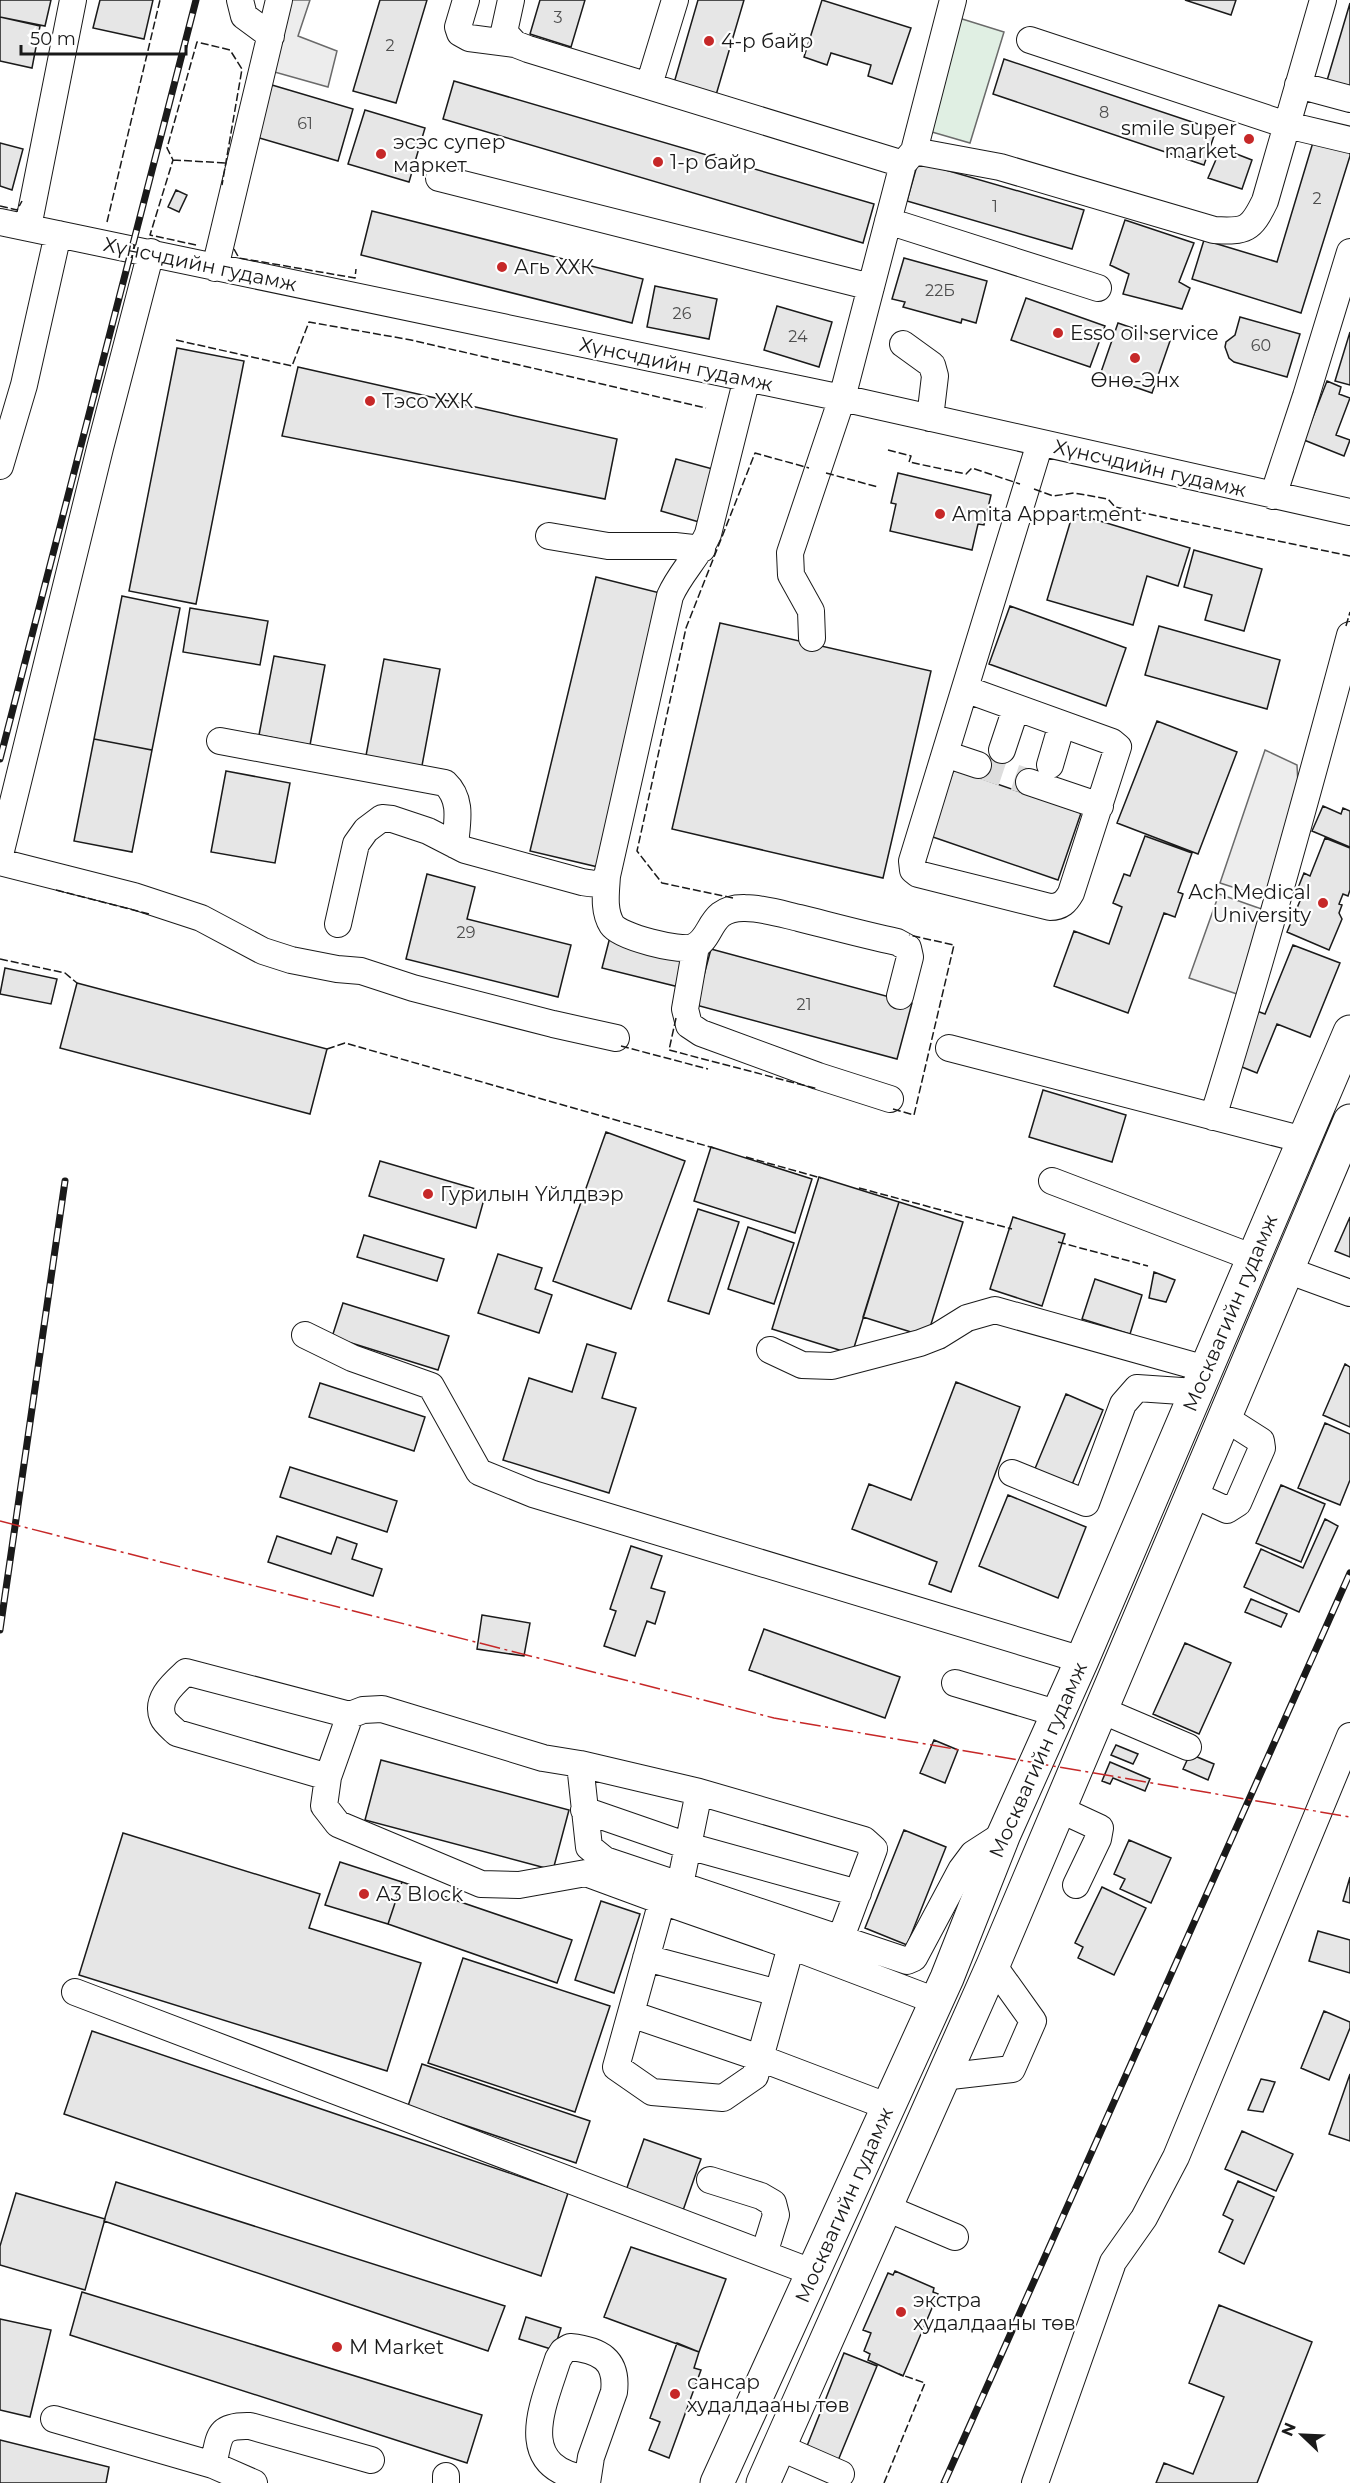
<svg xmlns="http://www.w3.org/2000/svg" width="1350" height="2483" font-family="Montserrat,sans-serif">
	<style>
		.green { fill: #e0efe3; stroke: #6a6a6a; stroke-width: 1.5 }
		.parking { fill: #ededed; stroke: #6a6a6a; stroke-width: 1.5 }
		.building { fill: #e6e6e6; stroke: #1a1a1a; stroke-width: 1.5 }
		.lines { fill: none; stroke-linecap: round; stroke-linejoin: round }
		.minor-tunnel { stroke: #ddd; stroke-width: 26; stroke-dasharray: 26 13; stroke-linecap: butt }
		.minor-casing { stroke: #1a1a1a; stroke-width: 28 }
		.highway-casing { stroke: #1a1a1a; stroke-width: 35 }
		.minor { stroke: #fff; stroke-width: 26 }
		.highway { stroke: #fff; stroke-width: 33 }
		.rail-casing { stroke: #1a1a1a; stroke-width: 7 }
		.rail { stroke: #fff; stroke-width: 4.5; stroke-dasharray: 14; stroke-linecap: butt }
		.fence { stroke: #1a1a1a; stroke-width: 1.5; stroke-dasharray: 8 3; stroke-linecap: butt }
		.power { stroke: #c62828; stroke-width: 1.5; stroke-dasharray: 21 4.5 3 4.5; stroke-linecap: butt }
		.poi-dot { fill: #c62828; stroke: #fff; stroke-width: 2 }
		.labels { text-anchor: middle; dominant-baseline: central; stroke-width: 4.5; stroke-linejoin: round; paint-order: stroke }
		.number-label { font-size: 16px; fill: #4d4d4d }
		.poi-label { font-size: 20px; fill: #1a1a1a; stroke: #fff; text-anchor: start }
		.street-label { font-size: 20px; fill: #1a1a1a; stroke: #fff }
	</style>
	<rect width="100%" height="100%" fill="#fff"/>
	<path class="green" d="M959,18L1004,32L970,143L925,130Z"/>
	<path class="parking" d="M291,0H310L298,36L337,51L328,87L271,71Z
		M1265,750L1297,765L1298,785L1273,900L1220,883Z
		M1219,894L1270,912L1246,997L1189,978Z"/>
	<path class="building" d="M0,0H51L45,26L0,17Z
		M100,0H153L144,39L93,28Z
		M380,0H427L396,103L353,91Z
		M540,0H585L571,47L530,34Z
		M698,0H744L716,95L674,83Z
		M822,0L911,28L892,84L868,76L871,65L831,53L827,65L804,57Z
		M1185,0H1236L1231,15Z
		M1350,3V91L1326,84Z
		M0,17L40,26L32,68L0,61Z
		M1004,59L1216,130L1204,165L993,94Z
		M454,81L874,204L863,243L443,119Z
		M272,85L353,109L338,161L256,137Z
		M365,110L425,128L409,182L348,164Z
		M1314,139L1350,150V156L1301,313L1192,279L1204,240L1277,262Z
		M0,143L23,149L12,190L0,186Z
		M1221,148L1252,160L1242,189L1208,178Z
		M918,162L1084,210L1072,249L907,201Z
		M176,190L187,195L179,212L168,207Z
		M372,211L643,279L632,323L361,255Z
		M1125,220L1194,243L1179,282L1190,288L1182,309L1123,294L1129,274L1110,265Z
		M904,258L987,281L976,323L962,319L961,323L903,307L905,302L892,299Z
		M655,286L717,299L709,339L647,327Z
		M1026,298L1105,326L1090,367L1011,340Z
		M777,306L832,322L819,367L764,350Z
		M1240,317L1300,334L1287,377L1234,362L1229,358L1225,347L1226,342L1235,335Z
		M1118,323L1170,341L1152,393L1100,375Z
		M1350,332V385L1335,381Z
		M177,348L244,361L196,604L129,591Z
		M298,367L617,439L605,499L282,436Z
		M1327,381L1341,387L1339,394L1350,398L1336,435L1350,440L1344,456L1304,440Z
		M676,459L720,471L706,524L661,511Z
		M898,473L991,495L984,525L978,524L972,550L890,531L896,504L891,503Z
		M1073,513L1190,548L1178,586L1147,576L1133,625L1047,600Z
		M1194,550L1262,569L1244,631L1205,620L1212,595L1184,587Z
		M596,577L664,594L598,867L530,851Z
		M122,596L180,608L152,750L94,739Z
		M1010,606L1126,648L1106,706L989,664Z
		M190,608L268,621L260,665L183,652Z
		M720,623L931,671L883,878L672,829Z
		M1159,626L1280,660L1267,709L1145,675Z
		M274,656L325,665L310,745L259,735Z
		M384,659L440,669L421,771L365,761Z
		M1157,721L1237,752L1198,854L1117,823Z
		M94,739L152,750L132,852L74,841Z
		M954,769L1081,813L1058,880L930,836Z
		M226,771L290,783L275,863L211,852Z
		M1323,806L1341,814L1343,808L1350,811V847L1312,831Z
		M1145,836L1192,853L1178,892L1183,894L1175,917L1164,913L1128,1013L1054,986L1074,931L1109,944L1122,907L1113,903L1124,874L1130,876Z
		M1325,838L1350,848V890L1348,896L1343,894L1339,904L1342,905L1339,913L1342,919L1329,950L1287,932L1302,896L1296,893L1304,873L1310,876Z
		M427,874L475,887L467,919L571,945L558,997L406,959Z
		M610,937L691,957L683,988L602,968Z
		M1293,945L1340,963L1310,1037L1277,1024L1257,1073L1232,1063L1254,1010L1265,1014Z
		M711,949L912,1003L897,1059L696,1005Z
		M5,968L57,979L51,1004L0,994Z
		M77,983L327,1049L310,1114L60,1048Z
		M1043,1090L1126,1115L1112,1162L1029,1137Z
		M606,1132L685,1161L631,1309L553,1281Z
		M711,1147L812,1179L795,1233L694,1201Z
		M380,1161L486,1192L476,1228L369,1196Z
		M819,1177L899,1202L852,1354L772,1329Z
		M899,1202L963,1222L927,1337L863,1317Z
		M698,1209L739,1222L709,1314L668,1301Z
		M1013,1217L1065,1234L1042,1306L990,1289Z
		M1350,1217V1257L1335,1251Z
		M748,1227L794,1243L774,1304L728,1289Z
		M364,1235L444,1259L437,1281L357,1257Z
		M498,1254L542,1268L535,1289L552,1295L539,1333L478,1313Z
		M1154,1272L1175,1280L1166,1302L1149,1298Z
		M1095,1279L1142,1295L1130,1334L1082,1319Z
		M343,1303L449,1336L438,1370L332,1337Z
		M587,1344L616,1353L602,1398L636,1408L609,1493L503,1460L529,1378L572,1392Z
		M1345,1364L1350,1367V1427L1323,1415Z
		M956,1382L1020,1407L951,1592L929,1584L937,1562L852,1529L869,1484L911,1500Z
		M320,1383L425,1417L414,1451L309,1417Z
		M1066,1394L1103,1410L1071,1487L1034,1471Z
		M1325,1423L1350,1434V1480L1340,1505L1298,1488Z
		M290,1467L397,1501L387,1532L280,1497Z
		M1281,1485L1325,1504L1301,1562L1256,1543Z
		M1008,1495L1086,1527L1058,1598L979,1566Z
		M1325,1519L1338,1526L1299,1612L1244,1587L1261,1549L1303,1568Z
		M277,1536L331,1554L337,1537L357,1544L352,1559L382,1569L373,1596L268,1562Z
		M631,1546L662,1556L651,1588L665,1592L655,1624L647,1621L635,1656L604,1646L616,1611L610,1609Z
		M1251,1599L1287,1614L1281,1627L1245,1612Z
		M482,1615L530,1623L524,1656L477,1649Z
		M764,1629L900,1677L885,1718L749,1670Z
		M1185,1643L1231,1663L1199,1734L1153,1714Z
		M934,1740L958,1750L945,1783L920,1773Z
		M1116,1745L1138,1754L1133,1764L1111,1755Z
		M1190,1754L1214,1764L1208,1780L1183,1769Z
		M381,1760L569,1810L553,1870L365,1820Z
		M1110,1762L1150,1779L1145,1791L1113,1778L1110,1784L1102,1781Z
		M904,1830L946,1847L907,1945L865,1928Z
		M123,1833L320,1894L309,1928L421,1963L387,2071L79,1975Z
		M1129,1840L1171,1858L1151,1903L1120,1889L1125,1879L1114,1874Z
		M340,1862L402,1882L388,1924L325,1905Z
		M1350,1877V1903L1343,1901Z
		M402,1882L572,1940L557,1983L388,1924Z
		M1102,1887L1146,1908L1114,1975L1078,1958L1083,1947L1075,1943Z
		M601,1901L640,1914L614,1993L575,1980Z
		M1318,1931L1350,1940V1973L1309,1961Z
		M463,1958L610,2006L575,2112L428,2063Z
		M1324,2011L1350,2022V2028L1329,2080L1301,2068Z
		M92,2031L568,2193L541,2276L64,2114Z
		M422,2064L590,2121L576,2163L408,2106Z
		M1350,2074V2141L1329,2134Z
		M1261,2079L1275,2082L1263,2112L1248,2110Z
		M1242,2131L1293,2154L1276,2191L1225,2169Z
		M644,2139L701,2159L680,2219L623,2199Z
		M1238,2181L1274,2197L1244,2264L1219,2252L1233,2220L1223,2215Z
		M116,2182L505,2306L488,2351L104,2221Z
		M16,2193L105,2219L85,2290L0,2265V2246Z
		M631,2247L726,2279L699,2352L604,2317Z
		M895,2271L934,2288L933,2292L938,2294L903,2376L868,2360L870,2354L864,2351L871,2333L863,2330L888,2273L893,2275Z
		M82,2292L482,2415L467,2463L70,2335Z
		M1219,2305L1312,2342L1257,2483H1156L1164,2463L1193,2474L1224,2397L1189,2383Z
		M526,2317L561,2328L554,2350L519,2339Z
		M0,2319L51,2330L30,2417L0,2410Z
		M677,2343L699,2352L694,2368L701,2370L669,2458L649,2450L660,2422L650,2418Z
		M844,2353L877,2366L837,2463L805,2451Z
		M0,2440L109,2467L106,2483H0Z"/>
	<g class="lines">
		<path class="minor-tunnel" d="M978,765L1029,782"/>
		<defs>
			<path id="minor" d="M240,0L244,16L271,36
				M466,0L458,27L460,33L469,38L515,44
				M511,0L504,32L515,44L528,49L903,164
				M1030,40L1287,125L1350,140
				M649,85L675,0
				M1298,85L1350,99
				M914,151L1000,167L1214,230C1246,232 1251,230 1265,201L1323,0
				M439,178L871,287
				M888,221L1098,288
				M0,222L842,398L1350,512
				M28,227L73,0
				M215,268L279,0
				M903,344L932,365L935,376L930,418
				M0,466L24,385L58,234
				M1273,496L1306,396L1350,252
				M549,536L608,546H675L702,549
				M812,638L811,611L791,575L790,553L842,398L903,164L914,151L953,0
				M965,689L1112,742L1118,747L1071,893C1066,902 1061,907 1050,907L918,874L913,870L912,861L1040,443
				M220,741L445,783C463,800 457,822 455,845
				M1002,750L1016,708
				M945,754L978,765
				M1050,765L1062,724
				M1029,782L1100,806
				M0,855L100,448L151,252
				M0,862L134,896L201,918L263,951L291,960L337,969L361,971L413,988L553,1024L616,1038
				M607,876C606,892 603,911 612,925C620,937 680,952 693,947C714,939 707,907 745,908C762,908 782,914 799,918C831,926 864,935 897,942L908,948L910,957L900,996
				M338,924L356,844L366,830L382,818L392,819L428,831L465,850L582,882C593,884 600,886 607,876L670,596C680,573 698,557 708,534L747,378
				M696,946L685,1009L689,1025L701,1033L818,1076L890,1099
				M949,1048L1304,1140
				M1213,1117C1263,957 1307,796 1350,635
				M1052,1181L1254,1258
				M1287,1270L1350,1293
				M305,1335L352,1358L431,1386L479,1472L533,1494L1082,1660
				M770,1350L802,1365L832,1366L920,1343L938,1336L967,1318L995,1310L1206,1369
				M1012,1473L1086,1503L1123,1404L1137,1388L1196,1392
				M1192,1494L1227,1510L1238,1503L1262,1448L1261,1441L1225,1418
				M955,1683L1059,1714
				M1101,1710L1188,1747
				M350,1715L328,1777L324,1806L338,1824L481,1884L519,1885L586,1873L662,1901L616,2067L652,2092L723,2098L755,2076L791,1946L936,2001
				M580,1764L699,1792L864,1840L874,1849L840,1940
				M328,1777L177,1733C173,1729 165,1723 163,1718C155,1699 173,1684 186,1672L350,1715L363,1710L382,1709L543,1758L580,1764L589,1847L605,1860L907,1961L914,1958L961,1870L973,1854L1004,1834
				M1059,1809L1100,1828L1098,1839L1076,1885
				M584,1810L688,1846L858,1893
				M680,1885L699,1792
				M662,1901L791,1946
				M646,1958L778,1993
				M75,1992L814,2273
				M631,2014L760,2058L889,2107
				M942,2077L1012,2069L1033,2021L993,1965
				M710,2180L761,2196L773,2203L776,2215L764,2254
				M884,2207L955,2237
				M54,2419L213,2465L254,2483
				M779,2447L841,2474
				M213,2465C220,2437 216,2425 250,2426L371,2460
				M587,2479C514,2467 542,2408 558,2359L563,2351L570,2347C599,2350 618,2359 614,2392L591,2457L587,2483
				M446,2483V2476
				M1035,2483L1113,2262L1144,2218L1176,2157L1350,1736"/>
			<path id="highway" d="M717,2483L947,1978L1004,1834L1082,1660L1350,1032
				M763,2483L993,1965L1350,1121"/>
		</defs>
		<use href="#minor" class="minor-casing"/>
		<use href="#highway" class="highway-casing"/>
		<use href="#minor" class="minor"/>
		<use href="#highway" class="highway"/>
		<defs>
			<path id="rail" d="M0,759L196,0
				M0,1630L65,1181
				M944,2483L1350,1573"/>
		</defs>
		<use href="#rail" class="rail-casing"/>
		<use href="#rail" class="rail"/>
		<path class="fence" d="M173,160L226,163
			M0,206L17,210L22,201
			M107,222L160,0
			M196,245L150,235L173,160L167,148L197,42L230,50L242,69L222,185
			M234,249L239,258L355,278L356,269
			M176,340L292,366L309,322L411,340L706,408
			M888,450L911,456L909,462L966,474L972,468L1020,484
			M826,473L878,487
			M1034,489L1053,496L1074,493L1108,499L1115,507L1350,556
			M1346,626L1350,612
			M56,890L149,914
			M733,898L662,883L637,851L686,628L755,453L809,468
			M0,959L65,973L77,983
			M676,1018L669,1050L818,1089
			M621,1046L708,1069
			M327,1049L345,1043L714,1148
			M893,1109L914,1115L954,945L909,935
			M746,1157L821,1178
			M859,1188L1012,1229
			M1058,1242L1148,1266
			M884,2483L925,2383L899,2374"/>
		<path class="power" d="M0,1521L774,1718L1350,1817"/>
	</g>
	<g class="poi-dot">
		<circle cx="709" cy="41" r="6"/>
		<circle cx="1249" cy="139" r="6"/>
		<circle cx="381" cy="154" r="6"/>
		<circle cx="658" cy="162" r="6"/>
		<circle cx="502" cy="267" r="6"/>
		<circle cx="1058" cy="333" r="6"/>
		<circle cx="1135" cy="358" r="6"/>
		<circle cx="370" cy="401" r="6"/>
		<circle cx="940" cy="514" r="6"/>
		<circle cx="1323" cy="903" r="6"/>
		<circle cx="428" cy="1194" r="6"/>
		<circle cx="364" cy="1894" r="6"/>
		<circle cx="901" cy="2312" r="6"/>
		<circle cx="337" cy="2347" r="6"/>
		<circle cx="675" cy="2394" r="6"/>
	</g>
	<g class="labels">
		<g class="number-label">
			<text x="558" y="17">3</text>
			<text x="390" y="45">2</text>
			<text x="1104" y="112">8</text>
			<text x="305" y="123">61</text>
			<text x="1317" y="198">2</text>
			<text x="995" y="206">1</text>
			<text x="940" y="290">22Б</text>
			<text x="682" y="313">26</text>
			<text x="798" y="336">24</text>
			<text x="1261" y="345">60</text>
			<text x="466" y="932">29</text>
			<text x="804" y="1004">21</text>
		</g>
		<g class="poi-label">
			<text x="721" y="41">4-р байр</text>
			<text x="1237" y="128" text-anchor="end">smile super<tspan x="1237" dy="23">market</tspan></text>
			<text x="393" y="142">эсэс супер<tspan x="393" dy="23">маркет</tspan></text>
			<text x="670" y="162">1-р байр</text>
			<text x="514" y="267">Агь ХХК</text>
			<text x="1070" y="333">Esso oil service</text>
			<text x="1135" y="380" text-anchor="middle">Өнө-Энх</text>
			<text x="382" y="401">Тэсо ХХК</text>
			<text x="952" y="514">Amita Appartment</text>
			<text x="1311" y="892" text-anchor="end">Ach Medical<tspan x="1311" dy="23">University</tspan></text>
			<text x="440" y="1194">Гурилын Үйлдвэр</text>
			<text x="376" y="1894">A3 Block</text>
			<text x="913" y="2300">экстра<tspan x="913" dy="23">худалдааны төв</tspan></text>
			<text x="349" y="2347">М Market</text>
			<text x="687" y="2382">сансар<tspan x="687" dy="23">худалдааны төв</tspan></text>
		</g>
		<g class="street-label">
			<text transform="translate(200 264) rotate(12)">Хүнсчдийн гудамж</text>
			<text transform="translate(676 364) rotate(12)">Хүнсчдийн гудамж</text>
			<text transform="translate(1150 468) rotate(13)">Хүнсчдийн гудамж</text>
			<text transform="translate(1230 1313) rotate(-67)">Москвагийн гудамж</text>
			<text transform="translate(1038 1760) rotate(-66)">Москвагийн гудамж</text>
			<text transform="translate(844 2205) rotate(-66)">Москвагийн гудамж</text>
		</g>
	</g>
	<g transform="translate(1302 2435) rotate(293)" stroke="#ffffff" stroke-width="4.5" paint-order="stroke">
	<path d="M0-4.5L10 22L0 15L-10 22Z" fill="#1a1a1a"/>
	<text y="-9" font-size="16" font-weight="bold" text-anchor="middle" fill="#1a1a1a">N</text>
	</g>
	<path d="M21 45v9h165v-9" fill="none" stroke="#1a1a1a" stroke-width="3"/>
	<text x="30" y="45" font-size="18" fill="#1a1a1a" stroke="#ffffff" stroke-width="4.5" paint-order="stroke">50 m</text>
</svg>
